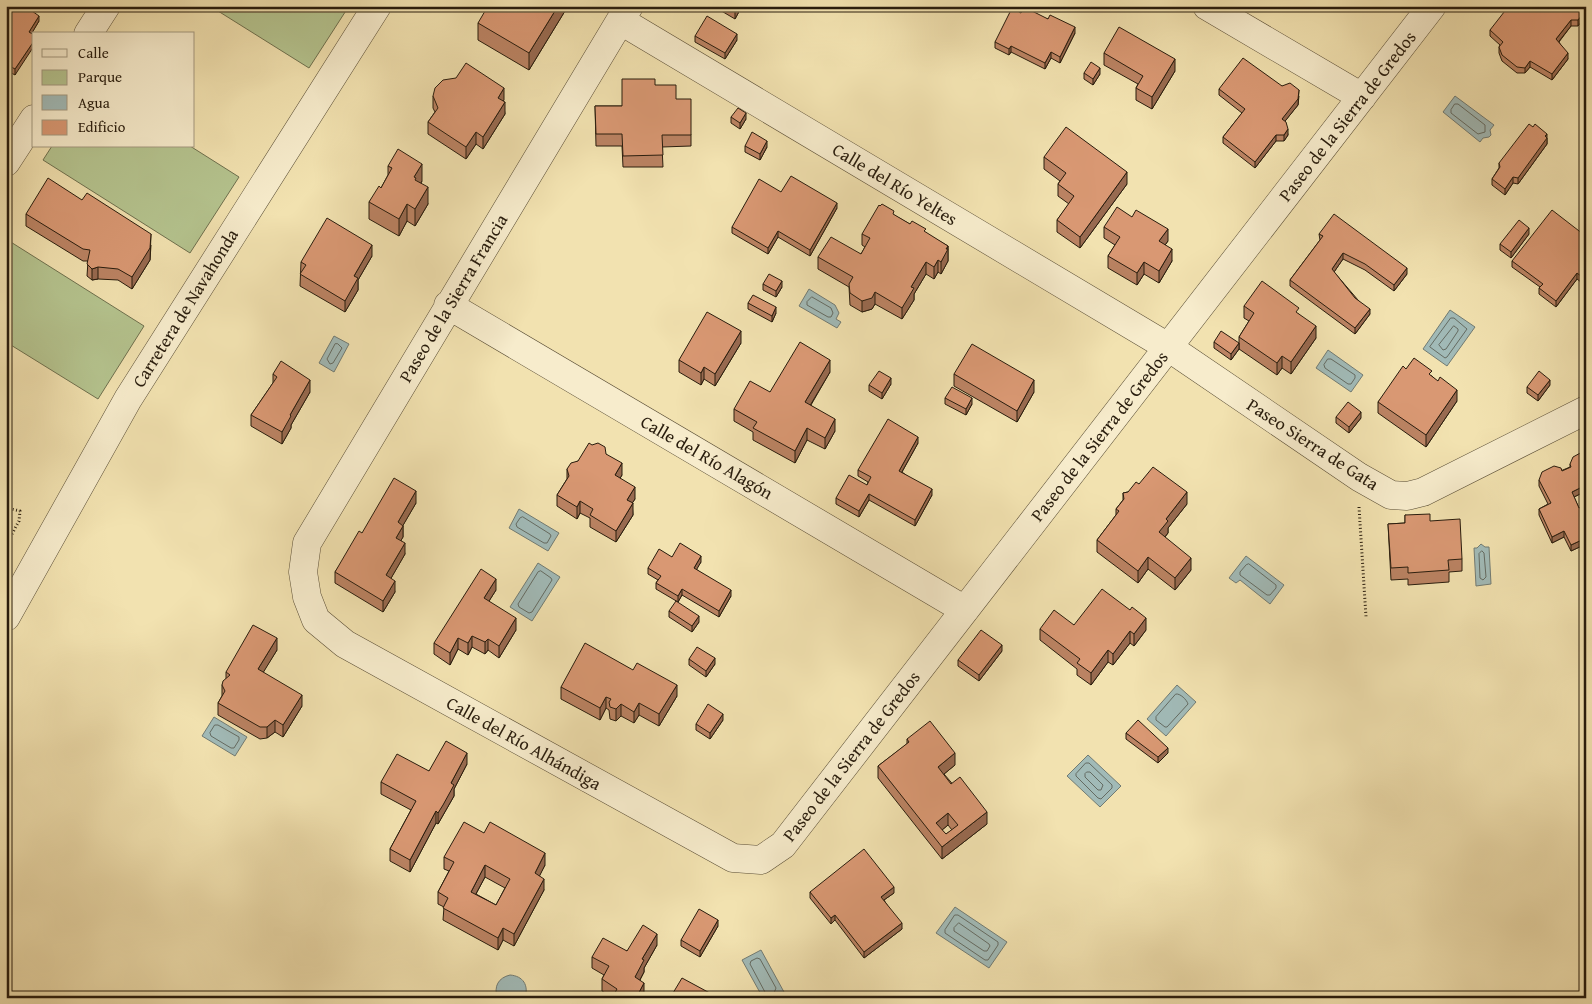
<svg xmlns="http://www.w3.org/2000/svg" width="1592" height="1004" font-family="'Gentium Book Plus',serif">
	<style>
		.green { fill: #b5c48f; stroke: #6e704e }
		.water { fill: #a1bab7; stroke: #717b73 }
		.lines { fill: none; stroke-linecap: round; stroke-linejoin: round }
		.shore { stroke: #646b62; stroke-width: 1 }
		.minor-casing { stroke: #5a4e36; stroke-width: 29 }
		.path { stroke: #281c0d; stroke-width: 3; stroke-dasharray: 1 2.5; stroke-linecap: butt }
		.minor { stroke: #f7eccc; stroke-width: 28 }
		.wall { fill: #bb8363; stroke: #281c0d; fill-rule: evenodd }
		.shaded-wall { fill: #986a50; stroke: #281c0d }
		.building { fill: #d99873; stroke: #281c0d; fill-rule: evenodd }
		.labels { text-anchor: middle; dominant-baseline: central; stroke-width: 5; stroke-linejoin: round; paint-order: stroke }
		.street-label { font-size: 18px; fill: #281c0d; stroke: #f7eccc }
	</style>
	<rect width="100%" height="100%" fill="#f2e2b0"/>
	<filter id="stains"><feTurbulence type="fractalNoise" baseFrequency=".004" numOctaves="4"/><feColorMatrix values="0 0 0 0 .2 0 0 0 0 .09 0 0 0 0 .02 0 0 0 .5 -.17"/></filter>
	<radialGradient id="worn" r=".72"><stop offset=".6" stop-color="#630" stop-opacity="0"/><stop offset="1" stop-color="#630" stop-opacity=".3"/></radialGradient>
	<path class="green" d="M210,6H349L309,68Z
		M52,146H190L239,177L190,253L43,160Z
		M6,239L144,326L98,399L6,342Z"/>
	<path class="water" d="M1455,96L1494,125L1490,130L1491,135L1489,137L1483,138L1480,142L1443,112Z
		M809,289L835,305L839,313L836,319L841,322L837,328L799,306Z
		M1450,310L1475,327L1447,366L1423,349Z
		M334,336L349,344L334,372L319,363Z
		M1328,350L1363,375L1351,392L1316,368Z
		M519,509L559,533L548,551L509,528Z
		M1481,544L1485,547H1489L1491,584L1476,586L1474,548H1477Z
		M1246,556L1284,585L1270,604L1240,580L1236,583L1229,578Z
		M538,563L560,577L532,621L510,607Z
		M1177,685L1196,702L1166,736L1147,719Z
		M214,717L247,737L235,756L202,736Z
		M1088,755L1121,786L1100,807L1067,776Z
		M955,907L1007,942L989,968L936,933Z
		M761,950L784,992L774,998H763L742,960Z
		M510,975C523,976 529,985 525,998H497C494,986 498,978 510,975Z"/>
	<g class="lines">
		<path class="shore" d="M1455,104H1458L1485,125V132L1478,134L1451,113V110Z
			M812,297L831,308L833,313L831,317H828L807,305V302Z
			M1451,318H1454L1467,329L1447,357L1445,358L1430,347Z
			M1454,326L1458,329V331L1446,349L1443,350L1439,345Z
			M338,344L342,348L333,363L330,364L327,359L335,344Z
			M1328,359H1331L1355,375V378L1351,384H1348L1325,368L1324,365Z
			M523,517L550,534L551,536L547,543H544L517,527L516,524L520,518Z
			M1482,551L1484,553L1486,577L1483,580L1480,578L1479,554Z
			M1249,564L1276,585V588L1270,595H1267L1240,575V572L1246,565Z
			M541,571L551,578L552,580L532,612L529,613L519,607L518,604L538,572Z
			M1176,694C1180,693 1187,700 1188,704L1167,727H1165L1156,720V717Z
			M215,725H218L239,737V740L234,748H231L211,736L210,733Z
			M1086,763H1089L1112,785V788L1101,799L1098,798L1076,776V774Z
			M1087,772H1090L1103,785L1101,790H1098L1085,777V774Z
			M955,915H958L998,942V945L988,960H985L945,933V930Z
			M959,923L989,944L990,946L987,951H984L954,931V928Z
			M767,998L766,994L750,964L751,961L757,958L760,959L776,988L772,998"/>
		<defs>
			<path id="minor" d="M629,6L307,543L303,572L307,597L316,620L345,644L733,858L761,860L783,845L1432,6
				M1207,6L1362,97
				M621,21L1168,347L1359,477L1391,495L1407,496L1423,492L1586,410
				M88,34L106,6
				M6,162L34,119
				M448,305L965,610
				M6,617L128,399L377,6"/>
		</defs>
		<use href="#minor" class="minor-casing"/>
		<path class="path" d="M1359,507L1366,617
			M6,511L11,509L20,511L19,521L6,545"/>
		<use href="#minor" class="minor"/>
	</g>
	<path class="wall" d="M6,6L39,21L31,34L15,75L6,70Z
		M568,6L529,70L478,40V23Z
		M713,6H742L735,19Z
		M1586,6L1585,8L1586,16L1578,26H1571L1559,42L1568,59L1552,80L1530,67L1525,73H1517L1502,61L1499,53V47L1500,45L1490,36V30L1515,11Z
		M1021,13L1048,19L1075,33L1060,63L1051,58L1045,69L1011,52L1009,55L995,48V42Z
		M695,36L737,40L725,59L695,42Z
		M1104,53L1175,71L1152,109L1136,100V88L1138,84L1104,65Z
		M1084,73L1100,74L1093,85L1084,79Z
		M655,85L676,99L691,135V146L662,147L663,167H623L622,146H596L595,106H622Z
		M1282,86L1299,96L1298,105L1285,121L1288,135L1284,141H1276L1255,168L1223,143V137L1242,113L1219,95V89Z
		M433,96L504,100L503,101L505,114L483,149L476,144L466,159L428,134V122L435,112L433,108Z
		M731,117L746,119L740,129L731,123Z
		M1547,138V144L1518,184L1513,183L1505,195L1492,185V179L1499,168V163Z
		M745,146L767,147L760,160L745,152Z
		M1044,157L1127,184L1080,248L1057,232V220L1069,204L1058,196V184L1060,181L1044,169Z
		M388,166L422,181L421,183L428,204L415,226L407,221L399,236L369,219V202L381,188L388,175Z
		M781,192L837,208L810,256L778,237L768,254L732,233V227Z
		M26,214L151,245L150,260L132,289L118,280L98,279L92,280L87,276L88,261H83L26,226Z
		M894,215L948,246V261L941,274L938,272L934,279L926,274L914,294V300L902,319L875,304L872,309L862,312L850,305L849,287L818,269V257L861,254L865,247L862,245V234Z
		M1104,227L1168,241L1165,245L1172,261L1159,283L1144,274L1137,285L1108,268V256L1115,245L1104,238Z
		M1586,230V286L1577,279L1556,307L1539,294V288L1540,287L1512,267V261L1583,234Z
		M1319,234L1407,274L1394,291L1365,270L1343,259L1334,272L1370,314L1355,334L1290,286V280L1320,240Z
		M1529,234L1511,258L1500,250V244Z
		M372,256L358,280V290L345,312L300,286L301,262Z
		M763,284L782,287L776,297L763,290Z
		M748,303L776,313L772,322L748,309Z
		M1244,306L1299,314L1316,338L1291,374L1282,368L1277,375L1239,349V337L1249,321L1244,318Z
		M1214,342L1239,349L1231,360L1214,348Z
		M741,343L715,386L704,379L701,385L679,372V360Z
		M1406,369L1432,376L1457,401L1426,447L1378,413V402Z
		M830,372L811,405L835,431L825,449L807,440L795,463L753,440V432L734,421V409L770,392Z
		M273,374L310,392L291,425V428L282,444L251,426V415L273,383Z
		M954,374L1034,392L1017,422L954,386Z
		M891,384L882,399L869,391V385Z
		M1550,385L1538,401L1527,393V387Z
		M945,398L972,404L966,415L945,404Z
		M1336,417L1361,418L1349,433L1336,423Z
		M918,443L902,472L932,495L915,526L869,500L859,517L836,504V498L867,485L868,482L858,476V470Z
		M1586,452V500L1582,493L1574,497L1579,508L1586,506V544L1571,551L1564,537L1552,543L1539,515V509L1548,504L1539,486V480L1570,467V464Z
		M606,454L622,475L620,478L635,499L632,503L633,515L616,542L590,527V518L580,513L577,519L557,506V495L567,479V469L578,461Z
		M1139,484L1187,504L1168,528V533L1165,537L1191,570L1175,590L1148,569L1138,583L1097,552V540L1116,515V509L1123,500V493L1128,492Z
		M416,503L403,525V537L401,540L405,554L391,578L395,592L383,612L335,583V572L362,533Z
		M1405,515L1430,521L1462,559V571L1449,572V582L1408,585V579L1391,580L1388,524L1405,523Z
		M672,557L701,562L696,569L731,596L719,617L682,595L678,602L656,589V583L658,580L648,574V568Z
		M496,590L489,601L516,630L499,658L488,650L485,654L472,647L468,655L458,649L450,665L434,654V643Z
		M669,611L699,622L692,632L669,617Z
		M1074,625L1146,630L1134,646L1130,643L1113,665L1108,662L1091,685L1077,675V669L1040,640V629Z
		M277,650L263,672L302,706L283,737L275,732L267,738L260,739L218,715V703L222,696V685L226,679V672Z
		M1002,651L979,681L958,666V660Z
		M689,659L715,664L706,677L689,665Z
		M561,687L677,696L659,726L639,715L634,723L621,716L616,721L610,719L609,710L606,708L600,720L561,699Z
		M723,720L710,739L696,730V724Z
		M1126,733L1168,753L1158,763L1126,739Z
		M907,739L955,765L944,774L987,824L942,859L878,778V766L907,744ZM948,825L952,830L946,834L942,830Z
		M467,764L454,789V796L438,824L436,823L410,872L390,861V849L411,810L381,794V782L429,771Z
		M444,857L545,865L539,876L544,890L514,946L503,940L498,950L443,920L444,907L438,904V892L449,871L444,869ZM485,877L505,888L496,905L476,894Z
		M810,892L894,893L884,900L902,929L864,958L835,920L831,924L810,898Z
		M718,926L700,957L681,946V940Z
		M657,945L644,968V972L640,980L644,994L612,997L602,991V979L604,975L592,968V957Z"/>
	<path class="shaded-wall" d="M558,6H568L529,70V53Z
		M735,6H742L735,19Z
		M1586,10V16L1578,26V20Z
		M39,16V21L29,38V32Z
		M1571,20V26L1556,45V39Z
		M1075,27V33L1060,63V57Z
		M737,34V40L725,59V53Z
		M34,41V46L15,75V69Z
		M1011,46V52L1009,55V49Z
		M1051,52V58L1045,69V63Z
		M1568,53V59L1552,80V74Z
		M1175,59V71L1152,109V97Z
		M1530,61V67L1525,73V68Z
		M1100,68V74L1093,85V79Z
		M504,88V100L498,109V98Z
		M1299,90L1298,105L1282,125V119Z
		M505,102V114L483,149V137Z
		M746,113V119L740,129V123Z
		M1288,129V135L1284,141V135Z
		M476,132V144L466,159V147Z
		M1547,134V144L1518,184V178Z
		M1276,135V141L1255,168V162Z
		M767,141V147L760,160V154Z
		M422,164V181L416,190L414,177Z
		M1127,172V184L1080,248V237Z
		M1513,177V183L1505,195V189Z
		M428,187V204L415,226V209Z
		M837,203V208L810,256V250Z
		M407,204V221L399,236V219Z
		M1529,228V234L1511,258V252Z
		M1168,229V241L1159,253V241Z
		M778,231V237L768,254V248Z
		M151,234L150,260L132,289V277Z
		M372,245V256L358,280V290L345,312V301L354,276Z
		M948,246V261L941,274V262Z
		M1172,249V261L1159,283V271Z
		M1343,253V259L1332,275V269Z
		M938,260V272L934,279V267Z
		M926,262V274L914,294V300L902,319V308L911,287Z
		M1144,262V274L1137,285V273Z
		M98,267V279L92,280V269Z
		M1407,268V274L1394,291V285Z
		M1577,273V279L1556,307V301Z
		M782,281V287L776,297V291Z
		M875,292V304L872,309L862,312V301Z
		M776,307V313L772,322V316Z
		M1370,309V314L1355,334V328Z
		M1316,326V338L1291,374V362Z
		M741,331V343L715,386V374Z
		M1239,343V349L1231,360V354Z
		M1282,356V368L1277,375V363Z
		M830,360V372L805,414V402Z
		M704,367V379L701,385V373Z
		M891,378V384L882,399V393Z
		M310,380V392L291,425V428L282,444V432L290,415Z
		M1034,380V392L1017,422V411Z
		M1550,380V385L1538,401V395Z
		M1457,390V401L1426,447V435Z
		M972,398V404L966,415V409Z
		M1361,412V418L1349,433V427Z
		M835,419V431L825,449V438Z
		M807,428V440L795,463V451Z
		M918,437V443L899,477V471Z
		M622,463V475L615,487V475Z
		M635,487V499L627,511V500Z
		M1582,487V493L1572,498V492Z
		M932,489V495L915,526V520Z
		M416,491V503L398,534V522Z
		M1187,492V504L1168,528V533L1159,544V532L1166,519Z
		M869,494V500L859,517V511Z
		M580,501V513L577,519V507Z
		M633,503V515L616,542V531Z
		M403,526V537L396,549V538Z
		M1564,531V537L1552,543V537Z
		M1586,538V544L1571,551V545Z
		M405,543V554L386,587V575Z
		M701,556V562L694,574V568Z
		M1148,557V569L1138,583V571Z
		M1191,558V570L1175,590V578Z
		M496,579V590L484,609V598Z
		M395,581V592L383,612V601Z
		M682,589V595L678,602V596Z
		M731,590V596L719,617V611Z
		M699,616V622L692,632V626Z
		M516,618V630L499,658V646Z
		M1146,618V630L1134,646V634Z
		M1130,631V643L1113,665V654Z
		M472,636V647L468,655V643Z
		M277,638V650L258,681V669Z
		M458,638V649L450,665V653Z
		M488,639V650L485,654V642Z
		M1002,645V651L979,681V675Z
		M1108,650V662L1091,685V673Z
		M715,658V664L706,677V671Z
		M677,685V696L659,726V714Z
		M302,695V706L283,737V725Z
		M606,697V708L600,720V708Z
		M639,703V715L634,723V712Z
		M621,704V716L616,721V709Z
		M723,714V720L710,739V733Z
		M275,720V732L267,738V727Z
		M1168,748V753L1158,763V757Z
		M467,753V764L454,789V796L438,824V813L451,783Z
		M955,753V765L938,779V767Z
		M436,811V823L410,872V860Z
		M987,812V824L942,859V847Z
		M948,813V825L936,835V823Z
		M545,853V865L535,885V873Z
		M485,865V877L471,903V892Z
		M544,879V890L514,946V934Z
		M894,887V893L881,902V897Z
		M835,915V920L831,924V918Z
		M718,920V926L700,957V951Z
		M902,923V929L864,958V952Z
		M503,928V940L498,950V938Z
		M657,934V945L644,968V972L635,989V977L642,959Z
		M644,983V994L642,998H636Z"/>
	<path class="building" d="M6,6H25L39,16L29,32L34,35V41L15,69L6,64Z
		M488,6H558L529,53L478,23Z
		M1519,6H1584L1586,10L1578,20H1571L1556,39L1568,53L1552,74L1530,61L1525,68L1517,67L1502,55L1499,47L1503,42L1490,30L1508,7L1515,11Z
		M1024,7L1048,19L1050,15L1075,27L1060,57L1051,52L1045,63L1011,46L1009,49L995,42L1012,8L1021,13Z
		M707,16L737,34L725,53L695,36Z
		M1119,27L1175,59L1152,97L1136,88L1143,76L1104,53Z
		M1243,58L1282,86L1290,83L1299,90L1298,99L1282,119L1286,122L1288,129L1284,135H1276L1255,162L1223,137L1245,109L1219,89Z
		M1091,62L1100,68L1093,79L1084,73Z
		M466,63L504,88L498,98L505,102L483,137L476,132L466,147L428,122L438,108L433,96L435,88L443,80L456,78Z
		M622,79H655V85H676V99H691V135H662L663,155L623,156L622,134H596L595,106H622Z
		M738,108L746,113L740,123L731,117Z
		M1529,124L1533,127L1535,124L1547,134L1545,136L1547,138L1518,178L1513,177L1505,189L1492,179L1500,167L1499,163Z
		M1066,127L1127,172L1080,237L1057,220L1074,196L1058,184L1066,173L1044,157Z
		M752,132L767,141L760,154L745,146Z
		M398,149L422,164L414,177L416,178L415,180L428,187L415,209L407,204L399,219L369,202L379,186L381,188L392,168L388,166Z
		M791,176L837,203L810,250L778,231L768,248L732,227L759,179L781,192Z
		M48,178L82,200L87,193L151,234L150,248L132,277L118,269L98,267L92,269L87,264L90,250L83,249L26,214Z
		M882,204L894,211L893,214L910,224L912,221L926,229L924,231L948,246L946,249H948L941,262L938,260L934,267L926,262L911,287L914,288L902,308L875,292L872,298L862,301L850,293L849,284L853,277L818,257L831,237L861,254L870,238L862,234L879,205L880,206Z
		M1117,207L1132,217L1136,210L1168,229L1159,241L1172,249L1159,271L1144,262L1137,273L1108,256L1120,237L1104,227Z
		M1552,210L1583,234L1586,230V280L1577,273L1556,301L1539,288L1543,284L1512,261Z
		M1334,214L1407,268L1394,285L1365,264L1343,253L1332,269L1355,298L1370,309L1355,328L1290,280L1323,236L1319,234Z
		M327,218L372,245L354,276L358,278L345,301L300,274L306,265L301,262Z
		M1519,220L1529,228L1511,252L1500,244Z
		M769,274L782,281L776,291L763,284Z
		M1262,281L1299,308L1296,312L1316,326L1291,362L1282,356L1277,363L1239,337L1254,313L1244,306Z
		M753,295L776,307L772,316L748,303Z
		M707,312L741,331L715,374L704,367L701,373L679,360Z
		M1221,331L1239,343L1231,354L1214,342Z
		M800,342L830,360L805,402L835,419L825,438L807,428L795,451L753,428L757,422L734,409L750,381L770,392Z
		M972,344L1034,380L1017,411L954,374Z
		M1414,358L1432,371L1429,374L1438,381L1440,377L1457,390L1426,435L1378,402L1403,366L1406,369Z
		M281,361L310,380L290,415L291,416L282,432L251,415L277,377L273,374Z
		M879,371L891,378L882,393L869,385Z
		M1539,371L1550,380L1538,395L1527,387Z
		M952,387L972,398L966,409L945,398Z
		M1348,402L1361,412L1349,427L1336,417Z
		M888,419L918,437L899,471L932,489L915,520L869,494L859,511L836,498L849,475L867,485L871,477L858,470Z
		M589,443L592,445L598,443L605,447L606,454L622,463L615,475L635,487L627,500L633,503L616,531L590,515L593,509L580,501L577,507L557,495L569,476L567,469L571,463L578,461Z
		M1584,451L1586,452V494L1582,487L1572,492L1579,508L1586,506V538L1571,545L1564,531L1552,537L1539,509L1551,503L1539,480L1542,472L1554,466L1561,468L1562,471L1571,467L1570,464L1573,457Z
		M1153,467L1187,492L1166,519L1168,521L1159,532L1191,558L1175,578L1148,557L1138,571L1097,540L1119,511L1116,509L1124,499L1123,493L1128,492L1136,482L1139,484Z
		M394,478L416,491L398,522L403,526L396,538L405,543L386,575L395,581L383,601L335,572L359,531L362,533Z
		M1430,514V521L1460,519L1462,559L1448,560L1449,570L1408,573V567L1391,568L1388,524L1405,523V515Z
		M680,543L701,556L694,568L731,590L719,611L682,589L678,596L656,583L661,576L648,568L659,549L672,557Z
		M481,569L496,579L484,598L516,618L499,646L488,639L485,642L472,636L468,643L458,638L450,653L434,643Z
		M1102,589L1130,610L1132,607L1146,618L1134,634L1130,631L1113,654L1108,650L1091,673L1077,663L1080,659L1040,629L1054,610L1074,625Z
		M676,601L699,616L692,626L669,611Z
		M253,625L277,638L258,669L302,695L283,725L275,720L267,727H260L218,703L225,691L222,685L223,681L230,675L226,672Z
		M981,630L1002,645L979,675L958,660Z
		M585,643L633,670L637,663L677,685L659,714L639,703L634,712L621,704L616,709L610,707L609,702L611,699L606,697L600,708L561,687Z
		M697,647L715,658L706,671L689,659Z
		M708,704L723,714L710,733L696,724Z
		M1138,720L1168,748L1158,757L1126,733Z
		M930,721L955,753L938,767L951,784L960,777L987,812L942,847L878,766L909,742L907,739ZM948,813L958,825L946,834L936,823Z
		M446,741L467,753L451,783L454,785L443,805L438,813L436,811L410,860L390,849L416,801L381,782L397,754L429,771Z
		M464,822L484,833L490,822L545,853L535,873L544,879L514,934L503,928L498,938L443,908L448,898L438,892L454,862L444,857ZM485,865L510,879L496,905L471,892Z
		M864,849L894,887L881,897L902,923L864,952L835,915L831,918L810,892Z
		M699,909L718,920L700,951L681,940Z
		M643,925L657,934L642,959L644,960L635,977L644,983L636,998H612L617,989L602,979L609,966L592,957L603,938L627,951Z
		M682,978L719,998H670Z
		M591,995L598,998H590Z"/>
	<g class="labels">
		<g class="street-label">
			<text transform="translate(1347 116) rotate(-52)">Paseo de la Sierra de Gredos</text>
			<text transform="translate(895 184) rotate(31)">Calle del Río Yeltes</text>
			<text transform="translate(453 298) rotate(-59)">Paseo de la Sierra Francia</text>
			<text transform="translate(185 308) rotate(-58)">Carretera de Navahonda</text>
			<text transform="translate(1099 436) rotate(-52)">Paseo de la Sierra de Gredos</text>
			<text transform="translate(1313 444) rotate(33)">Paseo Sierra de Gata</text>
			<text transform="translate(707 457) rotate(30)">Calle del Río Alagón</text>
			<text transform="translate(524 743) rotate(29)">Calle del Río Alhándiga</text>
			<text transform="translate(851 756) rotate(-52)">Paseo de la Sierra de Gredos</text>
		</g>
	</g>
	<rect width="1592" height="1004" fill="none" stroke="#f2e2b0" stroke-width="25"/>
	<rect x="8" y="8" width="1577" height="989" fill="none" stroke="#281c0d" stroke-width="2.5"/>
	<rect x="12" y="12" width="1567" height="979" fill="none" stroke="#281c0d"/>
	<rect x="32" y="32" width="162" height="115" fill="#f7eccc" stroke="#a49980"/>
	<rect x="42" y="49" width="25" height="8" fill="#f7eccc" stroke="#a49980"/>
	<text x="78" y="58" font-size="15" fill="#281c0d">Calle</text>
	<rect x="42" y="70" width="25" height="15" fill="#b5c48f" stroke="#a49980"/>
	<text x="78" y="82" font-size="15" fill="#281c0d">Parque</text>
	<rect x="42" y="95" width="25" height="15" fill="#a1bab7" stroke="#a49980"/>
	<text x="78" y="108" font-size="15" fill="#281c0d">Agua</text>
	<rect x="42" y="120" width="25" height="15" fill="#d99873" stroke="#a49980"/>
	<text x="78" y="132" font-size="15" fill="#281c0d">Edificio</text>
	<rect width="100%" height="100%" filter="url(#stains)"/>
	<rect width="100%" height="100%" fill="url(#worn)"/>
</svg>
